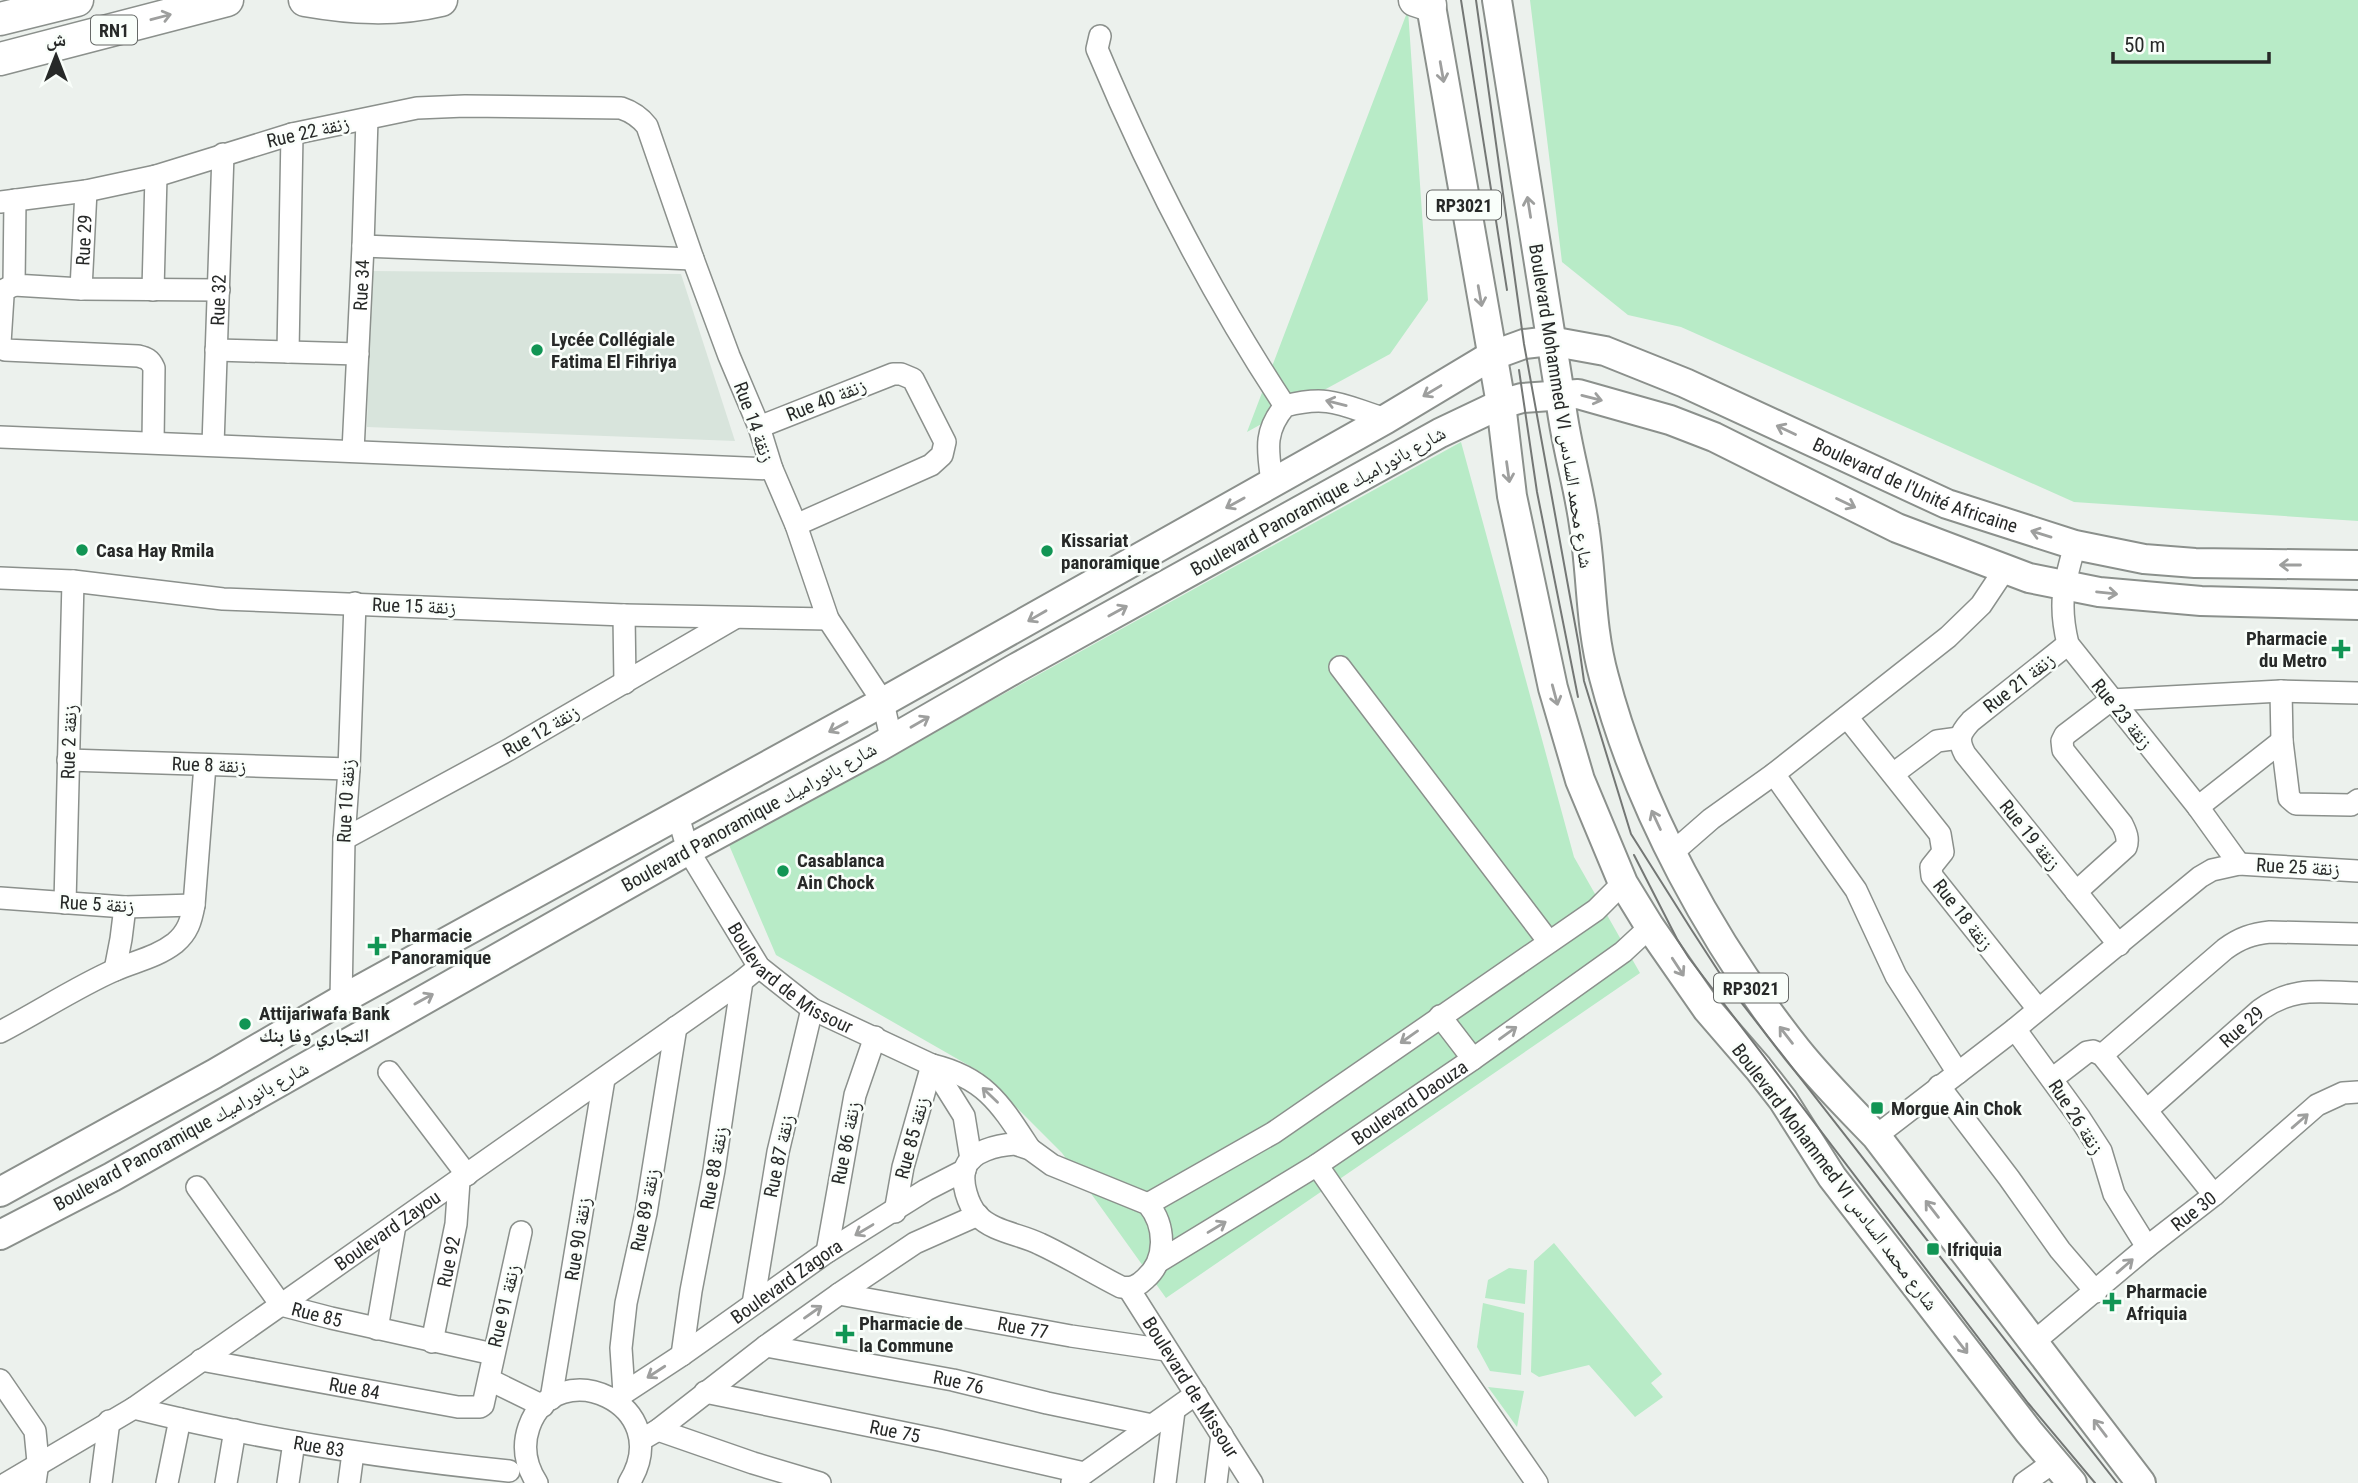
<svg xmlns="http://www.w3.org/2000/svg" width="2358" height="1483" font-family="'Roboto Condensed','Noto Naskh Arabic',sans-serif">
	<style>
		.built { fill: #d8e4dc }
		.green { fill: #b8ebc7 }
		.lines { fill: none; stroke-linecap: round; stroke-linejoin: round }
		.minor-casing { stroke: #8b908c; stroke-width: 24 }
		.major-casing { stroke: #8b908c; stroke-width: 32 }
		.highway-casing { stroke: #8b908c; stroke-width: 35 }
		.minor { stroke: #fff; stroke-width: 21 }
		.major { stroke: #fff; stroke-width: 28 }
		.highway { stroke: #fff; stroke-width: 32 }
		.tram { stroke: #747775; stroke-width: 2 }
		.oneway { stroke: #9e9f9e }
		.poi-dot { fill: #119554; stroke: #f9fefa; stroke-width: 2.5 }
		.labels { text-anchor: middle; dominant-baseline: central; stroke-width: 5; stroke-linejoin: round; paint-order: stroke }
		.shield { fill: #f9fefa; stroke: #666967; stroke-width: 2 }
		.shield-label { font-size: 18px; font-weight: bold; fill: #272928 }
		.street-label { font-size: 19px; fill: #272928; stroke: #f9fefa }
		.poi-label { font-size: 19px; font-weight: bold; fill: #272928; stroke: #f9fefa; text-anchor: start }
	</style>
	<rect width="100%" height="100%" fill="#ecf1ed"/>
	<path class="built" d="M371,271L681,274L735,441L367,427Z"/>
	<path class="green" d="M1530,0H2358V521L2074,502L1681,327L1628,315L1562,262Z
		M1408,10L1428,300L1390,354L1247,432Z
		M1461,442L1574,857L1640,973L1166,1298L1062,1153L982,1073L776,955L729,845Z
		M1554,1243L1662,1374L1651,1383L1663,1397L1635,1417L1589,1365L1539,1377L1531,1372L1534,1261Z
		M1509,1268L1527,1270L1525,1304L1485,1298L1488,1280Z
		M1483,1303L1524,1313L1521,1375L1490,1371L1477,1347Z
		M1488,1387L1524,1391L1517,1427Z"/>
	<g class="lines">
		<defs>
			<g id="minor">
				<path d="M1100,36L1097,49C1149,173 1211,294 1285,406"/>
				<path d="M15,200L14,285L81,289L219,290"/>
				<path d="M0,202L86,191L156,176L292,134L417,108L465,106L621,108C633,112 640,117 647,126L693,259L729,356L759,427L772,469L796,525L828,619L883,702L891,738"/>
				<path d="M363,246L693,259"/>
				<path d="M14,285L4,290L3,296L0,343L5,350L138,356C146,358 150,359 154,368L153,442"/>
				<path id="s1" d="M81,289L86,191"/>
				<path d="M153,290L156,176"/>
				<path d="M216,350L358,354"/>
				<path d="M288,352L292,134"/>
				<path d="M759,427L893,374H901L913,379L945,442L942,455L931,465L796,525"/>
				<path d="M0,437L772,469"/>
				<path id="s2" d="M213,445L223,154"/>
				<path id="s3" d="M353,451L363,246L367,119"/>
				<path d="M1272,482C1268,451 1263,432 1285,406C1331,394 1343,406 1386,419"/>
				<path d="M2075,545C2064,584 2058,603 2068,644L2198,807L2239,864"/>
				<path d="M0,578L73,581L223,599L624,615L828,619"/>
				<path d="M624,615L625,683"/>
				<path d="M2068,644L1971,721C1960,733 1957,739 1965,754L2119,945"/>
				<path d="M1340,667L1549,942"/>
				<path d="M2281,691L2282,741L2289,798L2296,804L2351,805L2358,800"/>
				<path d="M1847,717L1940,834L1943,852L1931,867L1932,876L2038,1009"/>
				<path d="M68,760L349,769"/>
				<path d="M1774,774L1856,890L1896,976L1958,1073"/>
				<path d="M1893,774L1937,741L1959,738"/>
				<path d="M2198,807L2282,741"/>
				<path id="s4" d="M678,816L688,850L759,967L812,1009L932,1065C986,1078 1001,1105 1030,1149"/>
				<path d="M344,839L510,749L735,618"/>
				<path d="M1672,853L1711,819L1774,774L1948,637L1981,605L2005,569"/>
				<path d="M2076,892L2126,847C2129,839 2126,832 2122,824L2063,750L2062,741L2065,735L2111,700L2281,691L2358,693"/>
				<path d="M0,898L125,907L194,905"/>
				<path d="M65,903L73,581"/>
				<path d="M115,970L121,939L125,907"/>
				<path d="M341,1000L344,839L349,769L355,603"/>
				<path d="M1440,1016L1473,1059"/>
				<path d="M2015,1029L2079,1117L2101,1151L2114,1194L2147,1247"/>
				<path d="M0,1032C37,1013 78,986 115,970C136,961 157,957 175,943C188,932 191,921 194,905L205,765"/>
				<path d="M2102,1055L2225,949C2240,938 2252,934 2270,932L2358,934"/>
				<path d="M932,1065L964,1116L971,1159"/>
				<path d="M389,1072L467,1175"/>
				<path d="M2052,1079L2087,1052L2093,1051L2102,1055L2214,1195"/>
				<path d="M1939,1086L2009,1178L2060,1250L2096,1292"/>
				<path id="s5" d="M2147,1110L2260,1010C2294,986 2318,992 2358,993"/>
				<path d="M1876,1136L2015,1029L2200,877L2212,870L2239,864L2358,871"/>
				<path d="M1015,1144L1030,1149L1052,1165L1148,1204C1166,1226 1167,1260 1145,1279C1138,1286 1131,1289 1121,1287C1093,1273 1068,1257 1040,1244C1020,1234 993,1232 977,1215C968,1204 961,1183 965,1169C970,1151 998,1145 1015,1144Z"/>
				<path d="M1317,1165L1537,1483"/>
				<path id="s6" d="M197,1187L281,1305L331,1318L493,1354"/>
				<path d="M1148,1204L1273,1133L1596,910L1623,883"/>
				<path d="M895,1212L903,1167L932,1065"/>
				<path d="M827,1252L855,1095L875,1037"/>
				<path id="s7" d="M1158,1262L1317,1165L1473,1059L1623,952L1650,927"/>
				<path id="s8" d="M1129,1289L1252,1483"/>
				<path id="s9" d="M839,1294L1071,1336L1166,1350"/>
				<path d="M753,1304L778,1152L812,1009"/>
				<path d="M377,1329L395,1225"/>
				<path id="s10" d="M2035,1341L2147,1247L2214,1195L2317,1105L2343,1093L2358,1092"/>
				<path id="s11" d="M432,1342L456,1224L459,1181"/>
				<path id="s12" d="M766,1346L953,1380L1047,1403L1152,1425"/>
				<path d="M682,1355L691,1291L714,1170L742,981"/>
				<path id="s13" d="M201,1360L458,1407H480L483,1405L521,1232"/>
				<path d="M0,1380L35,1431L38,1462L35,1483"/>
				<path d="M490,1380L543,1406"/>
				<path id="s14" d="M705,1392L939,1440L1084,1473"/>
				<path d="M624,1393L621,1348L626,1303L646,1213L676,1027"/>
				<path d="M551,1399L604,1079"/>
				<path id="s15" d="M615,1399L682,1355L827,1252L926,1190L965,1170"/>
				<path id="s16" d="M134,1408C257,1439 382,1458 509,1471"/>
				<path d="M658,1430L753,1463L820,1483"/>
				<path d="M641,1440L658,1430L766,1346L839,1294L915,1243L978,1215"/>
				<path d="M1072,1482L1196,1394"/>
				<path id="s17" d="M7,1483L134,1408L742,981L759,967"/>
				<path d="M101,1483L109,1421"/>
				<path d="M167,1483L180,1419"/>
				<path d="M226,1483L235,1430"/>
				<path d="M288,1483L294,1442"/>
				<path d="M349,1483L353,1453"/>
				<path d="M537,1483C526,1466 522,1447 529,1427C556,1351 678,1404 629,1483"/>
				<path d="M1165,1483L1174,1411"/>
				<path d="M1216,1483L1222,1435"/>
				<path d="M2024,1483L2054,1462"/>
			</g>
			<g id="major">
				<path d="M1430,0L1501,404L1512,496L1553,688L1580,780L1623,883L1650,927L1707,1009L1758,1068L1783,1100L1832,1177L2029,1432L2072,1483"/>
				<path d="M1497,0L1560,395C1564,439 1578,481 1584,525C1592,575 1590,627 1604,677C1638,808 1713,944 1797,1050C1821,1080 1849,1108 1876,1136L2141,1483"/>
				<path id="s18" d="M0,1192L214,1074L341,1000L883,702L1386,419L1491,356L1524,344L1550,341L1605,351L1685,383L1947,504L2075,545L2144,559L2195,563L2358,565"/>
				<path d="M0,1235L112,1177L688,850L877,748L1016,668L1440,433L1501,404L1522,398L1578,394L1670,420L1714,437L1897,528L2029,578L2099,592L2201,601L2358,605"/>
			</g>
			<path id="highway" d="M305,0C351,8 395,11 441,0
				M1415,0L1430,5
				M0,19L77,0
				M0,59L227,0"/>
		</defs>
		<use href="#minor" class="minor-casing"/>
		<use href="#major" class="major-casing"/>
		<use href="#highway" class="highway-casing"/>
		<use href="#minor" class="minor"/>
		<use href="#major" class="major"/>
		<use href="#highway" class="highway"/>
		<path class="tram" d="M1461,0L1507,290
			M1476,0L1524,344L1579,646L1584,681L1631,834L1691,929L1726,983L2117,1483
			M1519,370L1537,492L1578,697
			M1634,855L1677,939L1689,958L2028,1403L2095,1483"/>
	</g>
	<defs><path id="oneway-shaft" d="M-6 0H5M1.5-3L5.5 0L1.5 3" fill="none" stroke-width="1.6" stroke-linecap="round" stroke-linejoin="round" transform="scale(1.75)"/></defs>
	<g class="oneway">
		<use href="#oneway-shaft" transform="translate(161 17) rotate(-15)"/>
		<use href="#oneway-shaft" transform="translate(1442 72) rotate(80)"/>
		<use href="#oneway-shaft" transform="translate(1529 207) rotate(-99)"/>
		<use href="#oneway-shaft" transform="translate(1480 296) rotate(80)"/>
		<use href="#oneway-shaft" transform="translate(1432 391) rotate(149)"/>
		<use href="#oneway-shaft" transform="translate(1592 398) rotate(14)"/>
		<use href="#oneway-shaft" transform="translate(1336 403) rotate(-166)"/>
		<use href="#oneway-shaft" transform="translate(1786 430) rotate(-155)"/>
		<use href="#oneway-shaft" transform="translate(1508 472) rotate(82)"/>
		<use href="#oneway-shaft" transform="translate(1235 503) rotate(151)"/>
		<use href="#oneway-shaft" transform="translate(1846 503) rotate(26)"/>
		<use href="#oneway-shaft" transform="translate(2041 534) rotate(-163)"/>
		<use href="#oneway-shaft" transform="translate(2290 565) rotate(-180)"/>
		<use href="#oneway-shaft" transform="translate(2107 593) rotate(6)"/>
		<use href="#oneway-shaft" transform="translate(1118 611) rotate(-29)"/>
		<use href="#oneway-shaft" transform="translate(1037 616) rotate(150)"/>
		<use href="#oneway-shaft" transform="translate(1555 695) rotate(75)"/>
		<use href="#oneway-shaft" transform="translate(920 722) rotate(-30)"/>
		<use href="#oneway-shaft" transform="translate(838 727) rotate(151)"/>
		<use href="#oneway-shaft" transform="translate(1656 820) rotate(-115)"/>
		<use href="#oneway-shaft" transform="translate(1678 967) rotate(57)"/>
		<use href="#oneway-shaft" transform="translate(424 999) rotate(-29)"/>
		<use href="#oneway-shaft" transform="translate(1508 1033) rotate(-36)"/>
		<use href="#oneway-shaft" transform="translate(1786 1035) rotate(-128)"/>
		<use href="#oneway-shaft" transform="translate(1409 1037) rotate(145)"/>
		<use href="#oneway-shaft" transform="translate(990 1095) rotate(-136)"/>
		<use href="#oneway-shaft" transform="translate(2300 1121) rotate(-41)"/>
		<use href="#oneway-shaft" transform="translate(1932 1209) rotate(-128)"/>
		<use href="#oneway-shaft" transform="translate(1217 1227) rotate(-31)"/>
		<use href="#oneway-shaft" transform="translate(864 1230) rotate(149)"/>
		<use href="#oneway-shaft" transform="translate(2125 1266) rotate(-41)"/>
		<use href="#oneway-shaft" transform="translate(813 1312) rotate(-35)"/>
		<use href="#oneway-shaft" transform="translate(1961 1345) rotate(52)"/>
		<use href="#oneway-shaft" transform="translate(656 1372) rotate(147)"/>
		<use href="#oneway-shaft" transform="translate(2100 1428) rotate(-127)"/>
	</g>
	<g class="poi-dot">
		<circle cx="537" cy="350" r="7"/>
		<circle cx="82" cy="550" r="7"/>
		<circle cx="1047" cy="551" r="7"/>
		<path d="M2337.5 638.5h7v7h7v7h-7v7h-7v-7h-7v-7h7z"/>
		<circle cx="783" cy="871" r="7"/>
		<path d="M373.5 935.5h7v7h7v7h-7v7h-7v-7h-7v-7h7z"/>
		<circle cx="245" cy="1024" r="7"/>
		<rect x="1870" y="1101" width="14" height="14" rx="3.5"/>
		<rect x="1926" y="1242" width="14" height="14" rx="3.5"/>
		<path d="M2108.5 1291.5h7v7h7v7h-7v7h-7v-7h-7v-7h7z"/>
		<path d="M841.5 1323.5h7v7h7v7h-7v7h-7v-7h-7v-7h7z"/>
	</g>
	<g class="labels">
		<g class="shield">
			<rect x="91" y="15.5" width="46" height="29" rx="5"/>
			<rect x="1427" y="190.5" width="74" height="29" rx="5"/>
			<rect x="1714" y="973.5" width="74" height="29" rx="5"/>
		</g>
		<g class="shield-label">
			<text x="114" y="30">RN1</text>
			<text x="1464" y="205">RP3021</text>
			<text x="1751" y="988">RP3021</text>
		</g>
		<g class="street-label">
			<text transform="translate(308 132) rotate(-13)">Rue 22 زنقة</text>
			<text stroke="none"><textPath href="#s1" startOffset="49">Rue 29</textPath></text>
			<text stroke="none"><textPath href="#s3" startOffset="166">Rue 34</textPath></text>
			<text stroke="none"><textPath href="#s2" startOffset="145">Rue 32</textPath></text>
			<text transform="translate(826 400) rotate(-22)">Rue 40 زنقة</text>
			<text transform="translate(1561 406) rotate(81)">Boulevard Mohammed VI شارع محمد السادس</text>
			<text transform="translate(754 422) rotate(70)">Rue 14 زنقة</text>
			<text stroke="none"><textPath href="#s18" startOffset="2165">Boulevard de l'Unité Africaine</textPath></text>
			<text transform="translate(1318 501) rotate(-29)">Boulevard Panoramique شارع بانوراميك</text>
			<text transform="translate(414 606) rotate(2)">Rue 15 زنقة</text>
			<text transform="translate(2019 683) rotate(-38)">Rue 21 زنقة</text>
			<text transform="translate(2122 714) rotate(51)">Rue 23 زنقة</text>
			<text transform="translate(541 731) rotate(-30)">Rue 12 زنقة</text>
			<text transform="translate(69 742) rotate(-88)">Rue 2 زنقة</text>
			<text transform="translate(209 765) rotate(2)">Rue 8 زنقة</text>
			<text transform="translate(346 801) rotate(-87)">Rue 10 زنقة</text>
			<text transform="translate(749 817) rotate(-29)">Boulevard Panoramique شارع بانوراميك</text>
			<text transform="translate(2030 835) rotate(51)">Rue 19 زنقة</text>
			<text transform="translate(2298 867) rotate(3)">Rue 25 زنقة</text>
			<text transform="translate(97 904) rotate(3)">Rue 5 زنقة</text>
			<text transform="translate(1963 915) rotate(52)">Rue 18 زنقة</text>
			<text stroke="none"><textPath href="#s4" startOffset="203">Boulevard de Missour</textPath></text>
			<text stroke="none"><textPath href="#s5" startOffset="126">Rue 29</textPath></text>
			<text stroke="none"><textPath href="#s7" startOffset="298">Boulevard Daouza</textPath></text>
			<text transform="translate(2076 1117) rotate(57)">Rue 26 زنقة</text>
			<text transform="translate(181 1136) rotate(-29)">Boulevard Panoramique شارع بانوراميك</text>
			<text transform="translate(912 1138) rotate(-75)">Rue 85 زنقة</text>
			<text transform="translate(846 1143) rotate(-79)">Rue 86 زنقة</text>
			<text transform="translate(779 1156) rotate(-78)">Rue 87 زنقة</text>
			<text transform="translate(714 1168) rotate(-80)">Rue 88 زنقة</text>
			<text transform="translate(1835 1177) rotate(53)">Boulevard Mohammed VI شارع محمد السادس</text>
			<text transform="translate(645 1210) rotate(-79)">Rue 89 زنقة</text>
			<text stroke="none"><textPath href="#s10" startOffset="205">Rue 30</textPath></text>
			<text stroke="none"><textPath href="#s17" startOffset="457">Boulevard Zayou</textPath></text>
			<text transform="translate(578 1239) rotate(-81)">Rue 90 زنقة</text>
			<text stroke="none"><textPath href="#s11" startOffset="82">Rue 92</textPath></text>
			<text stroke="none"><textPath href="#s15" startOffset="208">Boulevard Zagora</textPath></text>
			<text transform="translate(504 1306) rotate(-77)">Rue 91 زنقة</text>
			<text stroke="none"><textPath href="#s6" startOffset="182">Rue 85</textPath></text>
			<text stroke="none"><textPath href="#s9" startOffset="187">Rue 77</textPath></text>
			<text stroke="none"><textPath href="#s12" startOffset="196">Rue 76</textPath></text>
			<text stroke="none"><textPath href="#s8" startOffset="116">Boulevard de Missour</textPath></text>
			<text stroke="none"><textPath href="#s13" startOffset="156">Rue 84</textPath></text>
			<text stroke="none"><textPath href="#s14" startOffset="194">Rue 75</textPath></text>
			<text stroke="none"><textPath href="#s16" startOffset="189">Rue 83</textPath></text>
		</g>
		<g class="poi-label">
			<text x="551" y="339">Lycée Collégiale<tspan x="551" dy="22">Fatima El Fihriya</tspan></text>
			<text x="1061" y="540">Kissariat<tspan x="1061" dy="22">panoramique</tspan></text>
			<text x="96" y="550">Casa Hay Rmila</text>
			<text x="2327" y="638" text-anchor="end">Pharmacie<tspan x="2327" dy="22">du Metro</tspan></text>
			<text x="797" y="860">Casablanca<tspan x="797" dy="22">Ain Chock</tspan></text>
			<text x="391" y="935">Pharmacie<tspan x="391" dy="22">Panoramique</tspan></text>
			<text x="259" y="1013">Attijariwafa Bank<tspan x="259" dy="22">التجاري وفا بنك</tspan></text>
			<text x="1891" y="1108">Morgue Ain Chok</text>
			<text x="1947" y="1249">Ifriquia</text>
			<text x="2126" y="1291">Pharmacie<tspan x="2126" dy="22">Afriquia</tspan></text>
			<text x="859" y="1323">Pharmacie de<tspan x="859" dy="22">la Commune</tspan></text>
		</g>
	</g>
	<g transform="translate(56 56)" stroke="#f9fefa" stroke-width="5" paint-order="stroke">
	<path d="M0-5L12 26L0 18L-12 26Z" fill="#272928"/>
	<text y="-10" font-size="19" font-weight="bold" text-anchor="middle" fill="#272928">ش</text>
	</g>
	<path d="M2113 52v10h156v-10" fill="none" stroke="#272928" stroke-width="3.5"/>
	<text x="2124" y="52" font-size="21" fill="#272928" stroke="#f9fefa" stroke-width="5" paint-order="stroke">50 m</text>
</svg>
